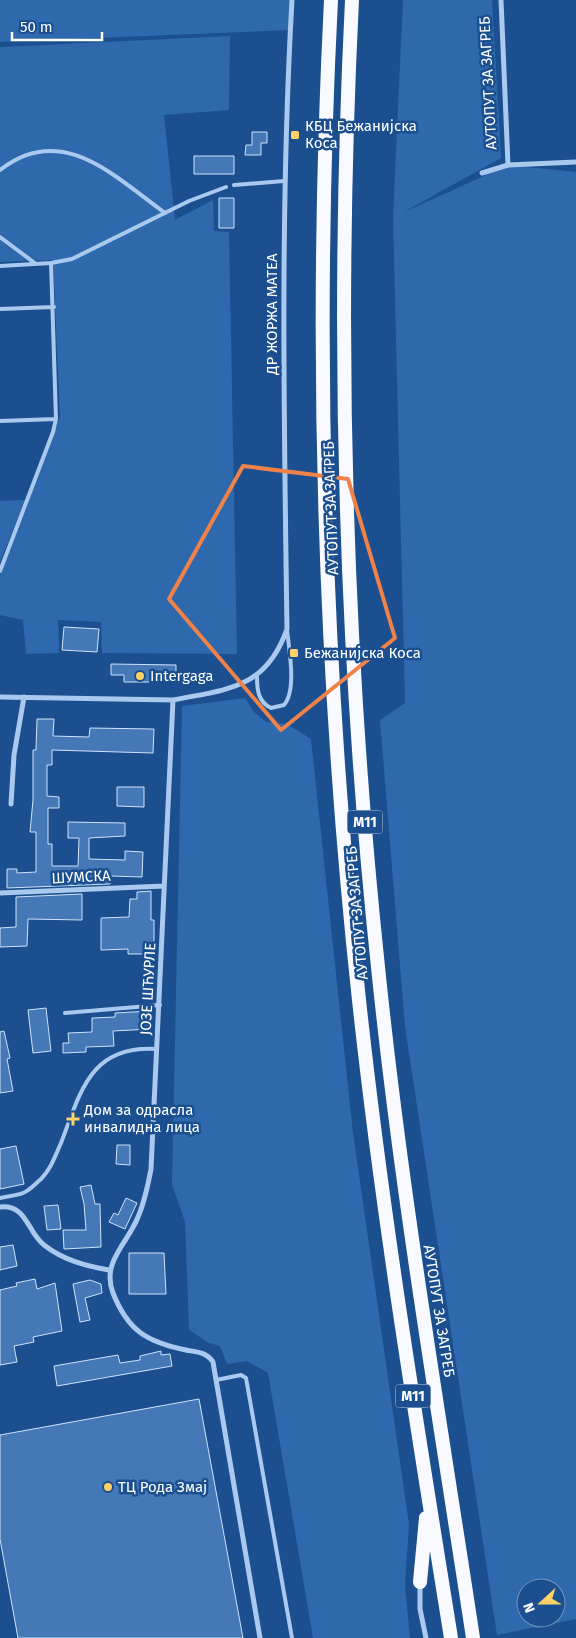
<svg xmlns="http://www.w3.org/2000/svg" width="576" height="1638" font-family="'Fira Sans',sans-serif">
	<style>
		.green { fill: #2e69ad; fill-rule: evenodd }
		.building { fill: #4478b7; stroke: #cfe3fa }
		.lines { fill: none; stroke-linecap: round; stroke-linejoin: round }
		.service { stroke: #a9c9ee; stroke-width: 4 }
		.minor { stroke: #a9c9ee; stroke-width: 5 }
		.trunk { stroke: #f8faff; stroke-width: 14 }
		.marked { fill: none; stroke: #ee8249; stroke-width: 4; stroke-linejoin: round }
		.poi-dot { fill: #ffd166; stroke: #1b4f8f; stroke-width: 2 }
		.labels { text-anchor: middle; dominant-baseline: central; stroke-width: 5; stroke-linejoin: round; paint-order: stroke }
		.shield { fill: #1b4f8f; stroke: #bbcadd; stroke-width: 1 }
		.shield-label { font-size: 14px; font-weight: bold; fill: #fff }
		.street-label { font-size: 15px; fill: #fff; stroke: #1b4f8f }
		.poi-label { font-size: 15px; fill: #fff; stroke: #1b4f8f; text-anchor: start }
	</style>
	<rect width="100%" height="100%" fill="#1b4f8f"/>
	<path class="green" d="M0,0H292L290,30L0,42Z
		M403,0H492L501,158L402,213L508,165L576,172V1619L497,1635L405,1027L380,720L405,703L393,217ZM526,1588H556V1618H526Z
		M230,36L229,110L164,115L175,220L213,200L214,231L229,232L237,654L102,653L101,622L58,620L59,653L26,654L23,620L0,615V575L60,417L53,260L0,262V47Z
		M25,500L0,562V501Z
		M245,698L254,712L266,722L287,724L311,739L353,1133L409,1524L405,1585L410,1638H313L268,1373L247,1361L227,1364L220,1346L209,1343L189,1330L185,1222L172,1184L182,706Z"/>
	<path class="building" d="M252,132H267V143H261V155H245L246,145H252Z
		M194,156H234V174H194Z
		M219,198H234V228H219Z
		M64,627L99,629L97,652L62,650Z
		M111,664L176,665V682H124V675H111Z
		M37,719H54L53,736L89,737L90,728L154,729L153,753L52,750V765H47V796L59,797V808H48V844H52V866H78L79,838H68V822L125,823V836L89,838V859L125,860V851L143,852L142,877L110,876V884L7,888V869H17V873L36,872V832H30L33,800V750H36Z
		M117,787H144V807L117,806Z
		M151,891V920H154V954H128V949L101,950V918L129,917L130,899H137V892Z
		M82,894V920L28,919L27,946L0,947V928L16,927V897Z
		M46,1008L51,1051L33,1053L28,1010Z
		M150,1011L151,1029L113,1031L114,1046L86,1047V1052L63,1053V1043H69L68,1033L92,1032V1018L115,1017V1013Z
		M4,1031L10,1058L7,1059L13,1091L0,1093V1032Z
		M117,1145H130V1165L116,1164Z
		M16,1146L24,1184L0,1189V1149Z
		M91,1185L95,1204H100L101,1247L64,1249L63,1230H86L84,1204L80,1187Z
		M126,1198L137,1203L125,1229L109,1222L114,1213L118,1215Z
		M58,1205L61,1229L47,1230L44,1206Z
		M13,1245L17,1266L0,1270V1247Z
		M129,1253H164L166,1294H129Z
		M35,1279L37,1289L55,1283L62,1331L33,1337L34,1342L14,1346L17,1362L0,1365V1290L17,1286L16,1283Z
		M90,1280L101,1284L102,1293L85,1298L90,1320L80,1322L73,1284Z
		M161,1351V1355L170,1354L172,1366L57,1386L54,1366L118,1355L120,1363L140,1360V1356Z
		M199,1399L243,1638H18L0,1539V1435Z"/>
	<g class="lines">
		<path class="service" d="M0,170C62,121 115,177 165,213
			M234,185L284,181
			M0,237L36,264
			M0,266L51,263L72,259L189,201L226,187
			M0,309L54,307
			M0,421L56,419
			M0,571L53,432L56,419L51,263
			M257,677C257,689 258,702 271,708L284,705C297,690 289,649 287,630
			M65,1013L160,1005
			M0,1198C7,1196 16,1196 23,1193C30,1190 35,1184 41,1179C51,1169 55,1156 61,1143C81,1091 90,1045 157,1049
			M216,1380L241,1375L246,1378L292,1638"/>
		<path class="minor" d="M501,0L508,165
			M482,173L508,165L576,162
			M0,697L173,700C228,689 266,689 287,629C284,419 280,210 292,0
			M173,700L151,1169C148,1185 145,1201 138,1217C128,1243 101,1262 113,1293C128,1331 147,1342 186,1350C196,1352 207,1352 213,1362L260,1638
			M11,804L14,755L24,697
			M0,893L164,886
			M0,1207C27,1204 27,1232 44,1245C63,1260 86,1266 109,1270
			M420,1583V1609L426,1638"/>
		<path class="trunk" d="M331,0C314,333 323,668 359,1000C382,1213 417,1426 451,1638
			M352,0C336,322 344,646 378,967C401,1192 439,1414 473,1638
			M420,1582L426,1518"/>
	</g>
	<path class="marked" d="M243,466L348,479L395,638L281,730L169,599Z"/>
	<g class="poi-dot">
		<rect x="290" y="130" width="10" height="10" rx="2.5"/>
		<rect x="289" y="648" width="10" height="10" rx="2.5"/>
		<circle cx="140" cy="676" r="5"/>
		<path d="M70.5 1111.5h5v5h5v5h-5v5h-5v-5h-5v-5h5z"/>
		<circle cx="108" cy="1487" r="5"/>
	</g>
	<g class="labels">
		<g class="shield">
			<rect x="347.5" y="810.5" width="35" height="23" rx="4"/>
			<rect x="395.5" y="1384.5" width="35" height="23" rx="4"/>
		</g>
		<g class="shield-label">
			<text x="365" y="822">M11</text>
			<text x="413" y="1396">M11</text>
		</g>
		<g class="street-label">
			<text transform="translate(488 83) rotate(-93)">АУТОПУТ ЗА ЗАГРЕБ</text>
			<text transform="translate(272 314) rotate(-90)">ДР ЖОРЖА МАТЕА</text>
			<text transform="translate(331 508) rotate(-92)">АУТОПУТ ЗА ЗАГРЕБ</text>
			<text transform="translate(81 877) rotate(-3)">ШУМСКА</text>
			<text transform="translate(357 913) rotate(-95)">АУТОПУТ ЗА ЗАГРЕБ</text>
			<text transform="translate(148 989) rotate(-87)">ЈОЗЕ ШЋУРЛЕ</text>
			<text transform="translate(439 1311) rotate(81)">АУТОПУТ ЗА ЗАГРЕБ</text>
		</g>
		<g class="poi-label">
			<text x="305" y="126">КБЦ Бежанијска<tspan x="305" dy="17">Коса</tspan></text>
			<text x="304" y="653">Бежанијска Коса</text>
			<text x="150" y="676">Intergaga</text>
			<text x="84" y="1110">Дом за одрасла<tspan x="84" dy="17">инвалидна лица</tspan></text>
			<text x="118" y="1487">ТЦ Рода Змај</text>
		</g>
	</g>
	<g transform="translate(541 1603) rotate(249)"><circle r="24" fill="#1b4f8f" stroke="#7695bc"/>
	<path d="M0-4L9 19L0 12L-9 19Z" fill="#ffd166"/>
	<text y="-8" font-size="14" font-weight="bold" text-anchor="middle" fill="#ffffff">N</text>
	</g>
	<path d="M12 32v8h90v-8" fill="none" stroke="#ffffff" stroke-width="2.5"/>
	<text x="20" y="32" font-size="15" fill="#ffffff" stroke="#1b4f8f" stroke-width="4" paint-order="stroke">50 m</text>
</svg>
